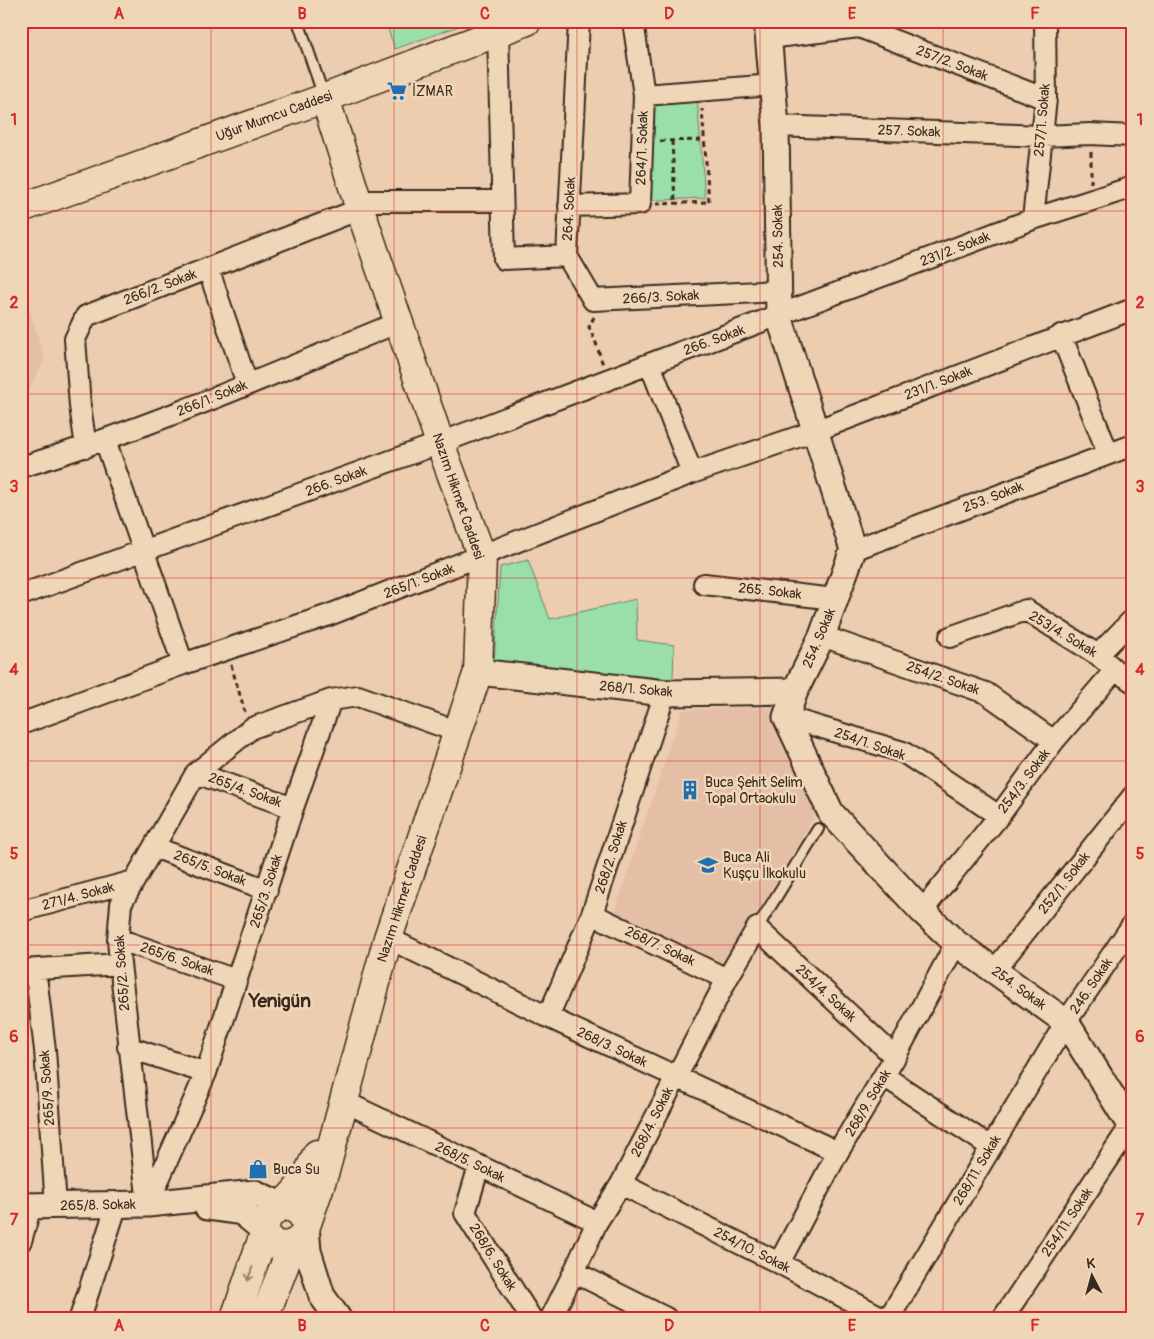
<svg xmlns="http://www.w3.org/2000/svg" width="1154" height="1339" font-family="Pangolin,sans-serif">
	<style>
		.built { fill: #e5bfa5 }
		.green { fill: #9adeaa; stroke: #6a8464 }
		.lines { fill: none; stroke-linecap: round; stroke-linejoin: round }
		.service-casing { stroke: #3b2a1e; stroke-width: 14 }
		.minor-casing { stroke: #3b2a1e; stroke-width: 24 }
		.tertiary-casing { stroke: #3b2a1e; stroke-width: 29 }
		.secondary-casing { stroke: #3b2a1e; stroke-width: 31 }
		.path { stroke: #3b2a1e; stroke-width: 3; stroke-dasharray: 5 4; stroke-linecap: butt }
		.service { stroke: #efd6b7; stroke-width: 10 }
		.minor { stroke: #efd6b7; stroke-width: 20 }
		.tertiary { stroke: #efd6b7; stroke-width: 25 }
		.secondary { stroke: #efd6b7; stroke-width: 28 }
		.oneway { stroke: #95806a }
		.grid { fill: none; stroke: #d62828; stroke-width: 1; stroke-opacity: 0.55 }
		.labels { text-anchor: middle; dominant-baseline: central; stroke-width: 5; stroke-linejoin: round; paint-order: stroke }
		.street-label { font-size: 14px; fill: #3b2a1e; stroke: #efd6b7 }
		.poi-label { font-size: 14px; fill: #3b2a1e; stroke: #efd6b7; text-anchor: start }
		.district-label { font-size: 19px; font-weight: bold; fill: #3b2a1e; stroke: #efd6b7 }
		.neatline { fill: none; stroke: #d62828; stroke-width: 2 }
		.grid-label { font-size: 16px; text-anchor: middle; font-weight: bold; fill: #d62828 }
	</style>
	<rect width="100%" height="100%" fill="#eccdb0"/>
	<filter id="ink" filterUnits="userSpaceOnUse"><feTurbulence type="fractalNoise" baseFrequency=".02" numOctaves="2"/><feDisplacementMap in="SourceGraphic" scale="10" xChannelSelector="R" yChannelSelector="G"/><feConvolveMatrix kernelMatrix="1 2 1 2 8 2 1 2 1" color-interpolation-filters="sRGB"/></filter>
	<g filter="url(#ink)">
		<path class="built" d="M21,282L45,359L21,405Z
			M779,707L815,815L724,972L613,916L682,710Z"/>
		<path class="green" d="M385,21H473L395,49Z
			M697,97L705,198L643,201L648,100Z
			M528,560L550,619L636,599L637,640L674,645L673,679L494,665L500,567Z"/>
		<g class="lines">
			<defs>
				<path id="service" d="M298,21L324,97
					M757,928L818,829"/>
				<path id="minor" d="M498,31L504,259L567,256
					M769,38L859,27L1046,99
					M644,95L773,85
					M776,126L1042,136L1090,134L1133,136
					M357,201H502
					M569,206L640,204L644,95L633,21
					M1033,219L1046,99L1045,21
					M567,256L593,300L779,291
					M567,256L579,21
					M208,268L247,384
					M1061,335L1108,453
					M650,364L692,473
					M105,440L183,664
					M86,447L80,406L75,339L86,316L360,209
					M21,467C150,428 275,373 399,322
					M853,550L1133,445
					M704,584L835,599
					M21,595L440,443L1033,219L1133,187
					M822,636L986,693L1054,741
					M950,637L1026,610L1098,655L1115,670
					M1098,655L1133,619
					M786,717L903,752L999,816
					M21,724L183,664L329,615L692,473L815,431L1133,309
					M196,773L293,808
					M154,847L267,890
					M21,911L134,881
					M922,911L999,816L1054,741L1115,670L1133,682
					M592,914L727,979
					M388,938L548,1017L838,1152
					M118,939L236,980
					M22,970L120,964
					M33,971L37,984L45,1050L56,1206
					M994,971L1133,796
					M548,1017L592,914L665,693
					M128,1047L206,1073
					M884,1076L991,1147
					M343,1101L597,1222
					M479,1166L465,1213L531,1318
					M621,1184L779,1263L883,1318
					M148,1204L206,1073L293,808L331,700L358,696L458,732
					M148,1204L120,964L118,939L121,904L196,773L252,728L331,700
					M21,1241L31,1206
					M779,1263L838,1152L895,1057L956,943
					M574,1272L666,1318
					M80,1318L117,1204
					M551,1318L574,1272L597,1222L621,1184L727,979L757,928L895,1057
					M889,1318L1066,1022L1133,924
					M1003,1318L1133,1122"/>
				<path id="tertiary" d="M767,21L776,126L779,316L853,550L822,636L795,691L786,717L831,813L922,911L956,943L1066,1022L1133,1130
					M478,672L665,693L795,691
					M21,1206L148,1204L255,1193L281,1205
					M207,1207L242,1212L265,1231
					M306,1226L308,1251L322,1296L338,1318"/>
				<path id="secondary" d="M21,208L325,98L527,21
					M281,1205C298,1207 308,1216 305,1233C293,1251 267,1250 265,1228C265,1215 274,1212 282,1205C290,1198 300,1187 305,1178C310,1171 313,1162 317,1154
					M306,1226L325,1171L388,938L478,672L482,557L440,443L360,209L325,98
					M235,1318L265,1231
					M264,1318L285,1264L290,1246"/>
			</defs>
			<use href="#service" class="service-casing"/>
			<use href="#minor" class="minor-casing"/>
			<use href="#tertiary" class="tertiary-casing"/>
			<use href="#secondary" class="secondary-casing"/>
			<path class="path" d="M660,141L704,140
				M672,141L675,203
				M1091,152V183
				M656,204L709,202L702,109
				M594,317L589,327L596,343L603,365
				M231,665L245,712"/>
			<use href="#service" class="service"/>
			<use href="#minor" class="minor"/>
			<use href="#tertiary" class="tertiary"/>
			<use href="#secondary" class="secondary"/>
		</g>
		<defs><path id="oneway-shaft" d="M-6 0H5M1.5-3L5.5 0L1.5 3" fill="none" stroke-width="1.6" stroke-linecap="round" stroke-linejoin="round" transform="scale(1.25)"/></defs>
		<use class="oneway" href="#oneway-shaft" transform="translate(250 1274) rotate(109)"/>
	</g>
	<path class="grid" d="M211,21V1318M394,21V1318M577,21V1318M760,21V1318M943,21V1318M21,211H1133M21,394H1133M21,578H1133M21,761H1133M21,945H1133M21,1128H1133"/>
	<defs>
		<symbol id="supermarket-bare" viewBox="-9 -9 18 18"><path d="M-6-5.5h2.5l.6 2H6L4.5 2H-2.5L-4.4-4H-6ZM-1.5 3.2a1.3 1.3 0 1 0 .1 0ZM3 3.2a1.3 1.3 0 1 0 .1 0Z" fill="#1f6fb2" stroke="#efd6b7" stroke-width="2.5" paint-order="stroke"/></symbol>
		<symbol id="building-bare" viewBox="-9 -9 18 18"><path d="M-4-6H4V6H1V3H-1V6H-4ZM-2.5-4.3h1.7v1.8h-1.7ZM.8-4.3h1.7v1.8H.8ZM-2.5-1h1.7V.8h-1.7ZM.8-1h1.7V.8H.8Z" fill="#1f6fb2" stroke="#efd6b7" stroke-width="2.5" paint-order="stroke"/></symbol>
		<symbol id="school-bare" viewBox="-9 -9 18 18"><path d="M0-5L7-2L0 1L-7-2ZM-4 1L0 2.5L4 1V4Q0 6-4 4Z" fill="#1f6fb2" stroke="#efd6b7" stroke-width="2.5" paint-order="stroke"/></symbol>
		<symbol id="shop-bare" viewBox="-9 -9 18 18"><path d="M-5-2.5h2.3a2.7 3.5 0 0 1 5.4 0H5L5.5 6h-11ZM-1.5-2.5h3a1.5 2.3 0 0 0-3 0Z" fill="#1f6fb2" stroke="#efd6b7" stroke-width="2.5" paint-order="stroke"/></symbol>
	</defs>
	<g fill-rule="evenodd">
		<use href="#supermarket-bare" x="383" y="77" width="28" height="28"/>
		<use href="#building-bare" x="676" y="776" width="28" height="28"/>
		<use href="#school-bare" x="694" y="851" width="28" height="28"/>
		<use href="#shop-bare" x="244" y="1155" width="28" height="28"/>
	</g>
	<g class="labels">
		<g class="street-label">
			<text transform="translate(952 63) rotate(21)">257/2. Sokak</text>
			<text transform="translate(274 116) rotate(-20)">Uğur Mumcu Caddesi</text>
			<text transform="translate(1042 120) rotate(-85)">257/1. Sokak</text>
			<text transform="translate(909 131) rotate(2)">257. Sokak</text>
			<text transform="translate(642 148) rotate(-88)">264/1. Sokak</text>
			<text transform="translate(569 209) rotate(-87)">264. Sokak</text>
			<text transform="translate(778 236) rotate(-91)">254. Sokak</text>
			<text transform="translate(955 249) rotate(-21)">231/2. Sokak</text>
			<text transform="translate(160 287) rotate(-21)">266/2. Sokak</text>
			<text transform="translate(661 297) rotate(-3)">266/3. Sokak</text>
			<text transform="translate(714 340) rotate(-20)">266. Sokak</text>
			<text transform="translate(938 383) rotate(-21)">231/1. Sokak</text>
			<text transform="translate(212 398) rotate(-22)">266/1. Sokak</text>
			<text transform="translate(336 481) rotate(-20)">266. Sokak</text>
			<text transform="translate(458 496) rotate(71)">Nazım Hikmet Caddesi</text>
			<text transform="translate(993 497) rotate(-21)">253. Sokak</text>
			<text transform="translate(419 581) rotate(-21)">265/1. Sokak</text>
			<text transform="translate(770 591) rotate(6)">265. Sokak</text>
			<text transform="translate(1063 634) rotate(31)">253/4. Sokak</text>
			<text transform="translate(819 638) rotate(-67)">254. Sokak</text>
			<text transform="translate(943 678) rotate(19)">254/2. Sokak</text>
			<text transform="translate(636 689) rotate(5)">268/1. Sokak</text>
			<text transform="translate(870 744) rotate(19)">254/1. Sokak</text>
			<text transform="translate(1024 781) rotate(-53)">254/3. Sokak</text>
			<text transform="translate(245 790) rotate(20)">265/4. Sokak</text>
			<text transform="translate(611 857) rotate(-72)">268/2. Sokak</text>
			<text transform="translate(210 868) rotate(21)">265/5. Sokak</text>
			<text transform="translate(1064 883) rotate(-52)">252/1. Sokak</text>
			<text transform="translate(266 891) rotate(-72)">265/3. Sokak</text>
			<text transform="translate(78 896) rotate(-15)">271/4. Sokak</text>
			<text transform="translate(402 899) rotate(-72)">Nazım Hikmet Caddesi</text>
			<text transform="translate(660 946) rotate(25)">268/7. Sokak</text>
			<text transform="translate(177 959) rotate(19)">265/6. Sokak</text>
			<text transform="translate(122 973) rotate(-94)">265/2. Sokak</text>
			<text transform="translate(1091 986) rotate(-56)">246. Sokak</text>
			<text transform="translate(1019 988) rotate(36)">254. Sokak</text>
			<text transform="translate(826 993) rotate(43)">254/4. Sokak</text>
			<text transform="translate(612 1047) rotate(25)">268/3. Sokak</text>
			<text transform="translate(47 1088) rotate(-94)">265/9. Sokak</text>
			<text transform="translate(868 1103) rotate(-59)">268/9. Sokak</text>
			<text transform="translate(652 1122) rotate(-63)">268/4. Sokak</text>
			<text transform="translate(470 1162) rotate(26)">268/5. Sokak</text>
			<text transform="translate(977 1170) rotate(-59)">268/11. Sokak</text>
			<text transform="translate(98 1205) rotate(-1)">265/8. Sokak</text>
			<text transform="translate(1067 1222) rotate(-56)">254/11. Sokak</text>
			<text transform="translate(752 1250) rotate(27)">254/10. Sokak</text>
			<text transform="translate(493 1257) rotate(58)">268/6. Sokak</text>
		</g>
		<g class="poi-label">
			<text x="412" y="91">İZMAR</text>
			<text x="705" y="782">Buca Şehit Selim<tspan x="705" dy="16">Topal Ortaokulu</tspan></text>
			<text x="723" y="857">Buca Ali<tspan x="723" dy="16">Kuşçu İlkokulu</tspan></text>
			<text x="273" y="1169">Buca Su</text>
		</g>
		<g class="district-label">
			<text x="280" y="1001">Yenigün</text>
		</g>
	</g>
	<rect width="1154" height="1339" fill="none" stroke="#efd6b7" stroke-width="55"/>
	<g transform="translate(1092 1276) rotate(354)" stroke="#efd6b7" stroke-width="4" paint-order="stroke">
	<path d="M0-4L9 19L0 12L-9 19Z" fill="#3b2a1e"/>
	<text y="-8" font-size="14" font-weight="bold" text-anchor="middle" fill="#3b2a1e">K</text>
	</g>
	<rect x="28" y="28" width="1098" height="1284" class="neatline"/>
	<g class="grid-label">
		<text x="119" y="19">A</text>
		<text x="302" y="19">B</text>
		<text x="485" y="19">C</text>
		<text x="669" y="19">D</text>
		<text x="852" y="19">E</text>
		<text x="1035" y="19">F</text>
		<text x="14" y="125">1</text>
		<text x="1140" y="125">1</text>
		<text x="14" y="308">2</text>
		<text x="1140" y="308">2</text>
		<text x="14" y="492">3</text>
		<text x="1140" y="492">3</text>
		<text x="14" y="675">4</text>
		<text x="1140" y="675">4</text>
		<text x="14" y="859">5</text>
		<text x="1140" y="859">5</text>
		<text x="14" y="1042">6</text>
		<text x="1140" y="1042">6</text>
		<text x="14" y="1225">7</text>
		<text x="1140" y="1225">7</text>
		<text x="119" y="1331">A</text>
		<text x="302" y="1331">B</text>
		<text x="485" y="1331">C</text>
		<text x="669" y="1331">D</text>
		<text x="852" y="1331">E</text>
		<text x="1035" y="1331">F</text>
	</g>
</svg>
